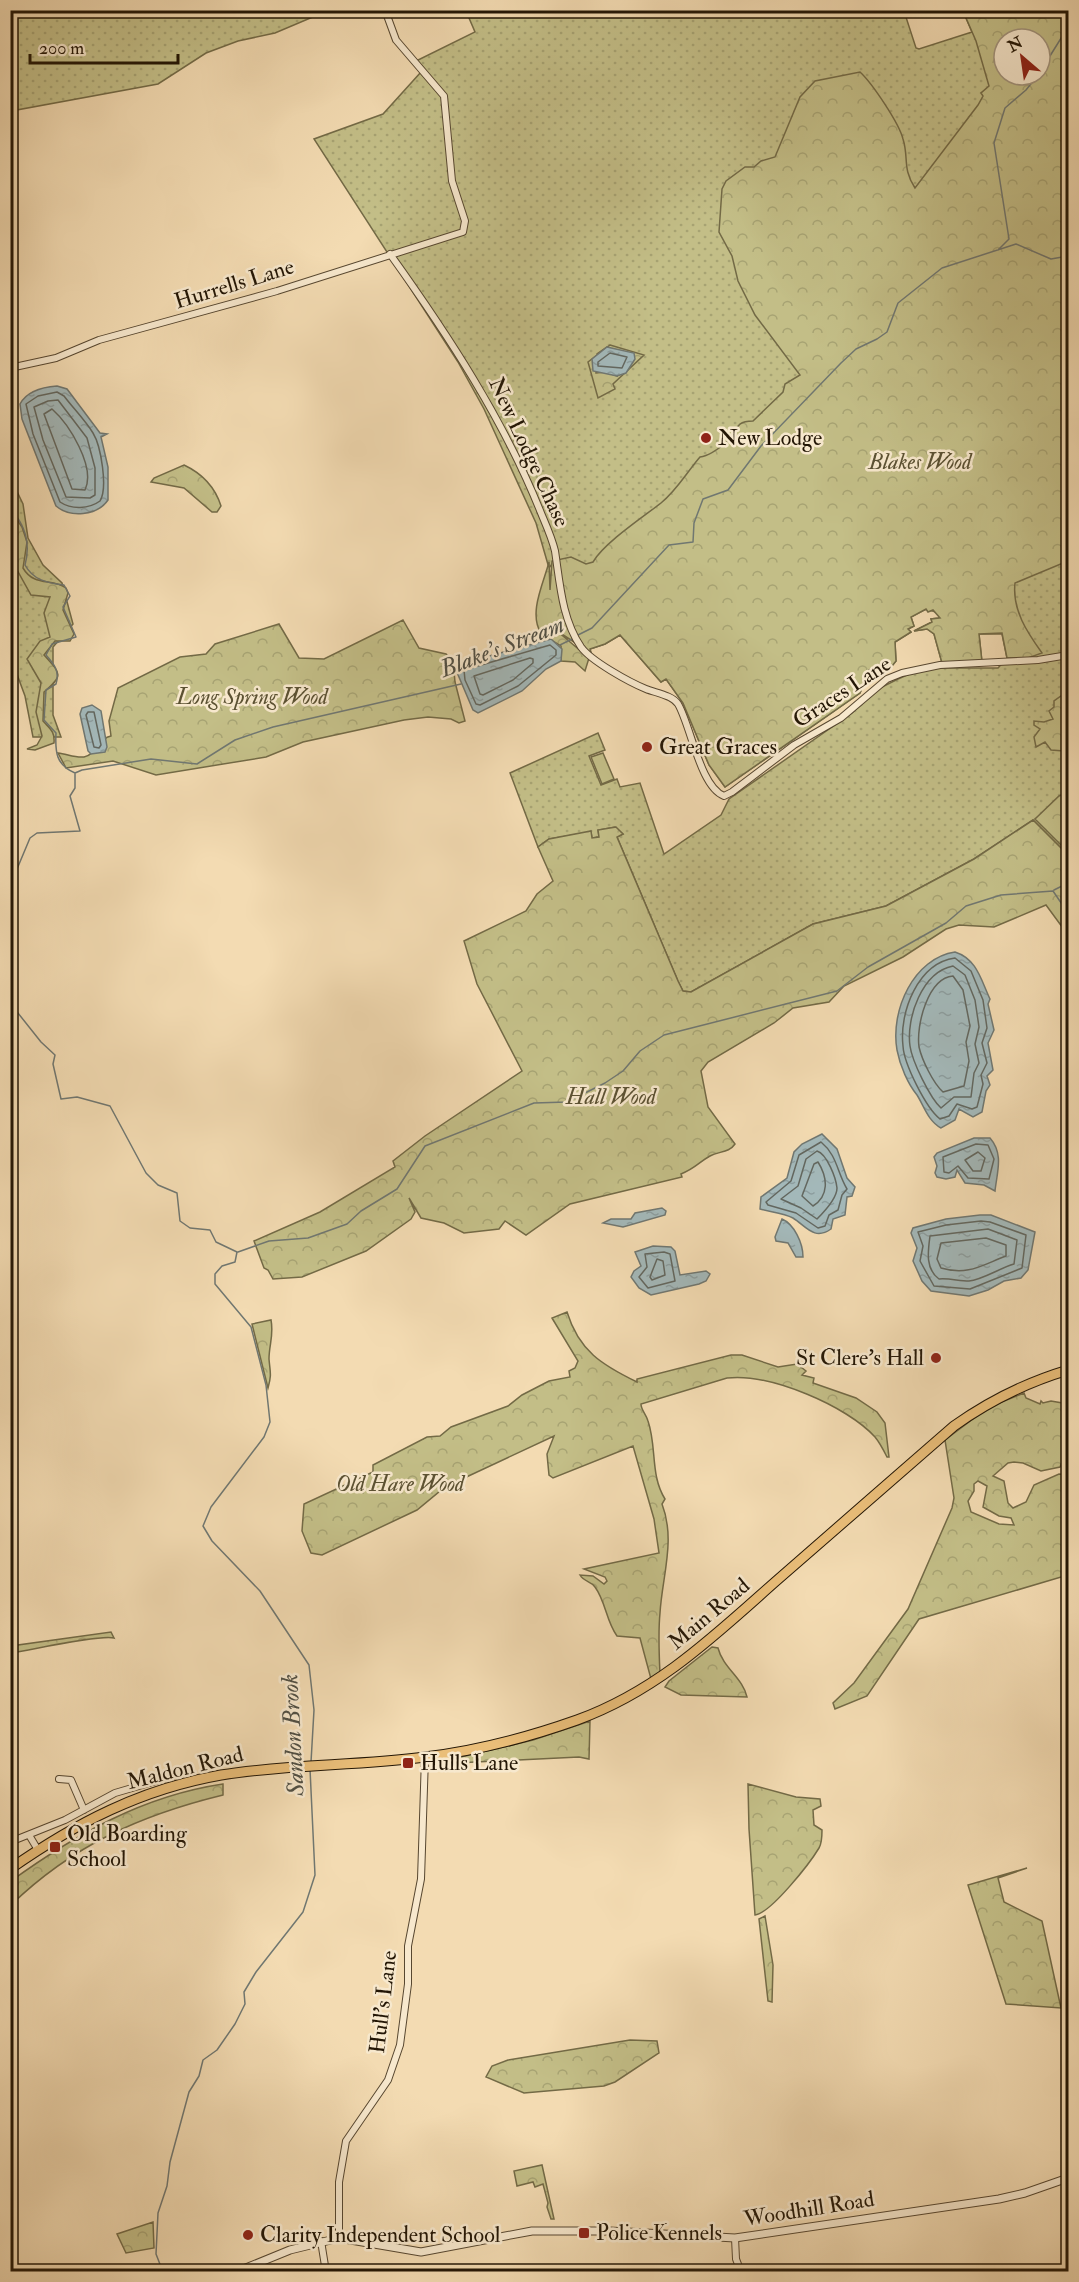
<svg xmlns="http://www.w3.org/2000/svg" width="1079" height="2282" font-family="'IM FELL Double Pica',serif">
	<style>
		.grass { fill: url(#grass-dots); stroke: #736a46; stroke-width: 1.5; fill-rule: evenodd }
		.forest { fill: url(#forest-crowns); stroke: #736a46; stroke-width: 1.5; fill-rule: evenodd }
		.pitch { fill: #c3be87; stroke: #736a46; stroke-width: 1.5 }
		.water { fill: url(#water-ripples); stroke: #707771; stroke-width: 1.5 }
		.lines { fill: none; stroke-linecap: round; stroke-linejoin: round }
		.shore { stroke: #63675f; stroke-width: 1.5 }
		.stream { stroke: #707771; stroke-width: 1.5 }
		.minor-casing { stroke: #574730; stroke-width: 8 }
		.tertiary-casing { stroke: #574730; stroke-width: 9 }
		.primary-casing { stroke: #231605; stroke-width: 11 }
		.minor { stroke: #f7e8cd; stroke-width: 6 }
		.tertiary { stroke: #f7e8cd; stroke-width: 7 }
		.primary { stroke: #eabe79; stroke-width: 9 }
		.poi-dot { fill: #8f2418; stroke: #f7e8cd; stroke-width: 2 }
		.labels { text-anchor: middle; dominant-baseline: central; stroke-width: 5; stroke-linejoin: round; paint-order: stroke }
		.street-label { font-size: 22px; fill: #231605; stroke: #f7e8cd }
		.poi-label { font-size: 22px; fill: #231605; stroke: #f7e8cd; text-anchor: start }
		.park-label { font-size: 22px; font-style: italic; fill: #5b5132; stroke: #f7e8cd }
		.water-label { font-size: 24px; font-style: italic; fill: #504f44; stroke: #f7e8cd }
	</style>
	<defs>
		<pattern id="grass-dots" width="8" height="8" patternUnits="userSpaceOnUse" patternTransform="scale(1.5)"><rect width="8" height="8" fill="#c3be87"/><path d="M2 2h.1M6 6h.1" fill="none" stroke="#a7a373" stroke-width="1.8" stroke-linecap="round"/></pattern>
		<pattern id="forest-crowns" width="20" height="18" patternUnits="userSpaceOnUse" patternTransform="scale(1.5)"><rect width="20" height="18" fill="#c3be87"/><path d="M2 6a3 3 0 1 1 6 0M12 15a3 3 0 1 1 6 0" fill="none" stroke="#a7a373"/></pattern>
		<pattern id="water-ripples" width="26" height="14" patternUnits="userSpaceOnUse" patternTransform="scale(1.5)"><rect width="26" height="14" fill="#a3b8b9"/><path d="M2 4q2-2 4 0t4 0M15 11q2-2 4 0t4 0" fill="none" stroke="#8c9d9e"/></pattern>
	</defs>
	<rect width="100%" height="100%" fill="#f3dbb2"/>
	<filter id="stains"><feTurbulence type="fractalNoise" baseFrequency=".00333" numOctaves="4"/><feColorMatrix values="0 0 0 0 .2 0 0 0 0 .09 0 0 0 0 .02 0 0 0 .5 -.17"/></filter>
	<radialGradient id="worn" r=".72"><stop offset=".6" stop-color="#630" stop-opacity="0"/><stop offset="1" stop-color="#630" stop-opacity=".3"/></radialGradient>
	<path class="grass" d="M11,10H327V11L275,33L238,41L206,53L158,84L11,111Z
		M466,11H904L916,48L919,49L972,32L963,11H1068V855L1033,820L974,859L886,906L813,924L691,992L683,991L678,981L617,837L623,834L615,827L598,830L599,837L592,838L591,832L549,839L538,847L510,773L598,733L605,750L589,756L601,785L617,779L620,787L640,783L664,854L721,815L729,799L852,713L878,689L898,679L916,671L938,668H998L1007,658L1002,634H979L982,662L942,663L934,634L927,629L914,631L932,622L931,619L939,618V613L926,609L911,617L914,626L908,629L911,632L895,642L896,661L892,666L887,661L869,670L860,693L725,787L709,765L683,703L666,679L661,682L620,635L605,644L590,649L591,653L549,603L552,564L549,568L536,523L484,409L458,362L314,139L383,114L421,72L412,63L475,32ZM1004,39H1040V75H1004Z
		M10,477L23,504L28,538L43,565L62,583L73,624L53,647V715L61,737H33L25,696L11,658Z"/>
	<path class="forest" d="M963,11H1068V561L1015,583C1012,610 1027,632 1042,653L1028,658H1007L1002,633L979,634L982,662L942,663L934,634L927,629L914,631L932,622L931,619L940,618L933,610L928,612L926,609L911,617L914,626L908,629L911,632L895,642L896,661L892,666L887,661L869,670L860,693L725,787L709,765L683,703L666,679L661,682L620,635L605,644L590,649L591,653L557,631L589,658L585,671L575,662L561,661V646C555,641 545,639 541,633C528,613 544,582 549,562L550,590L552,561L571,557L586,564L593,562C604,543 643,517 661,503C677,490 687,472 700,457C710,456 721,447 729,440C738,432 733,421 753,421L783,392L785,384L800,375L755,315L738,281L732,256L719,232L722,189L726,181L745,167H754L761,161L775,157L800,97L815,81L860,72C872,83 899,123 903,139C909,158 902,168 915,188L978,105L983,96L981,93L989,86L976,41ZM1004,39H1040V75H1004Z
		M610,345L644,355L613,384L615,389L598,398L588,362ZM607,347L617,376L606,372L596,373L597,354Z
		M184,465C201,473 215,487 221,506L217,512H212L184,488L151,482L154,478Z
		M11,511L22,527L27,542L23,568C34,587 52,578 66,588L68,593L63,610L74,634L70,641H55L44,655C61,674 64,675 44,692L43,721C50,729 55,731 54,743L35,750L27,749L37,745L42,736L36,712L41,683L27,659L40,641L50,637L44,613L50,597L31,595L11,559L15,535Z
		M403,620L419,648L446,654L453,660L455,682L465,721L459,723L451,719L428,717L404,720L303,742L266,757L156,775L113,761L66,768L58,753C67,754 75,758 84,757C96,755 99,738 111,736L109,721L118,688L180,657L206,654L215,644L279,624L299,658L324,659Z
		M1068,691V755L1064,751L1051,750L1045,742L1036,747L1034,737L1040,729L1034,725V721L1044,722L1053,719L1049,711L1054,707V701Z
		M1068,792V852L1035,819L1059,796Z
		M1033,820L1068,855V935L1046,905L994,927L959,925L946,929L903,957L844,986L829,1002L793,1008L774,1023L708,1062L701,1071L708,1107L735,1144C729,1153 719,1151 710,1156C699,1162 696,1168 681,1174L682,1177L570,1204L526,1235L505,1221L499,1229L464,1233L444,1223L421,1218L409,1198L415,1212L411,1219L366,1251L302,1277L273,1279L268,1270L264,1268L254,1241L320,1212L395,1167L393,1161L425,1136L522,1071L477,984L464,941L526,911L537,894L553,881L538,847L549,839L591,831L592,838L599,837L598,830L616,827L623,834L617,837L678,981L683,991L691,992L813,924L886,906L974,859Z
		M567,1312C579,1351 602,1365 637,1382V1379L731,1355H742L778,1367L797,1364L806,1371L802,1375L814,1378L813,1383L856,1398L877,1412L885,1423L889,1457H887C884,1451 880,1443 875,1437C847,1406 770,1373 727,1378L641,1404C641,1410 646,1414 648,1421C657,1447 650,1475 665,1499L662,1504C676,1540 662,1577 660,1613C658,1633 659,1653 660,1674L651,1679L640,1638L617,1636C606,1621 606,1602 595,1587C591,1581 584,1582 580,1575L593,1576L604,1584L607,1581L605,1577L584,1569L659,1553L654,1519L633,1446L553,1478L549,1475L547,1454L554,1436L445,1487L417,1510L322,1555L311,1553L302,1531L304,1504L373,1472V1465L427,1437L440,1436L451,1427L508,1406L522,1395L549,1381L570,1377L569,1371L575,1368L578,1361L552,1318Z
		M271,1320C274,1335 269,1345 269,1359C270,1372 272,1374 268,1388L252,1324Z
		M1024,1393L1026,1398L1040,1404L1041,1401L1043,1403L1051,1401L1068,1404V1448L1060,1467L1041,1471L1023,1463L1014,1462L1008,1463L993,1476L1004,1481L1008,1503L1013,1508L1026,1502L1034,1485L1059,1474L1068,1475V1575L919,1619L867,1696L835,1709L833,1703L854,1683L908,1609L952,1508L954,1498L945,1440L989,1407ZM978,1481L987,1486L983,1507L999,1516L1011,1518L1014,1525L999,1524L971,1512L968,1501L974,1491V1484Z
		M111,1632L114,1638C101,1634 31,1650 11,1653V1646Z
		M712,1647L718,1648C723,1668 743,1678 747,1697L681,1695L665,1687L669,1681Z
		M590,1721L589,1759L579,1757L456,1763L444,1761L533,1740Z
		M223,1784V1795C141,1815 73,1845 11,1905V1881C75,1835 142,1796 223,1784Z
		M748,1784L796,1797L820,1799L821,1806L813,1810L814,1825L822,1830C822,1836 822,1843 819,1848C810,1863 771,1913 755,1915L749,1829Z
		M1027,1868L998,1878L1004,1902L1042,1921L1061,2008L1006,2004L968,1885Z
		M765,1916L773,1965L772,2002L768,2001L759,1919Z
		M630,2040L657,2041L659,2053L615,2082L604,2086L524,2093L486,2077L492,2066L508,2060Z
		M542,2165L554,2219H551L547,2207L548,2203L543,2184L535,2187L533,2182L517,2186L514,2171Z
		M153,2222L154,2248L126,2253L117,2234Z"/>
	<path class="pitch" d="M603,753L614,779L602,784L591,757Z"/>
	<path class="water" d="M607,347L634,353L635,359L626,373L617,376L593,371L592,359Z
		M57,386L67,389L100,433L107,434L101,437L108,467V500C97,516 70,518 56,506L22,419L20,404C27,391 43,387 57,386Z
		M551,639L562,649L561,661L546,669L522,691L478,713L473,710L456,670L460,664Z
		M92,705L101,711L107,747L105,752L91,754L88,751L80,714L82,708Z
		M955,952C977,959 981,980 990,999L988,1004L994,1030L988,1043L993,1070L987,1076L990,1085L986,1091L982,1112L973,1117L959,1109L955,1120L941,1128C928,1121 924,1106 917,1095C908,1084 900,1066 897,1050C890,1010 914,958 955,952Z
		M822,1134L837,1149L847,1178L855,1187L852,1196L847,1197L845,1215L833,1219L831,1229C814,1241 806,1226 793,1218C783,1213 770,1212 760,1209L761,1197L787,1178L794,1152L802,1144Z
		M974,1138H990C1004,1154 997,1172 995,1191L984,1185L965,1183L957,1170L955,1177L946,1179L937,1177L935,1173L937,1166L934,1157L937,1153Z
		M662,1208L666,1211L665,1215L623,1227L603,1223L611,1219H631L635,1213Z
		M980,1215H991L1035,1232L1028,1270L1021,1278L1004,1281L988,1290L969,1296L931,1291L922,1281L913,1261L917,1248L911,1233L913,1228L946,1219Z
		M782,1219C794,1224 803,1243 803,1257H796L788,1243L776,1241L775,1237Z
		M653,1246L671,1247L675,1251L680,1275L706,1271L710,1274L706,1281L699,1284L651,1295L639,1288L631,1277L634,1271L641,1266L635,1252Z"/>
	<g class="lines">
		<path class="shore" d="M610,353L627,357L622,368L598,366V362Z
			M57,392L64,396C73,408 85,420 93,433C101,446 108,488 100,501C89,509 72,510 60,502L33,434L26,404L38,396Z
			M58,400L87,438L95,468V495L90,498L66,497L43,440L34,407L48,401Z
			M52,409C69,424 96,467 85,490L72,489L44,414Z
			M550,645L556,650V655L518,686L480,705L476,704L465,680L464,670Z
			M530,658L533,659V663L513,680L483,695L480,694L474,676Z
			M88,712H94L101,745L99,748L94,747L86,715Z
			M955,958L971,971L983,1000L987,1028L982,1043L987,1063L981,1075L983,1084L977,1107L972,1109L957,1104L949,1116L940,1119C926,1108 904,1064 903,1046C899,1012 918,963 955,958Z
			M953,966L965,975L975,1000L979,1027L975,1044L979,1063L974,1073L971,1097H954L941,1108C930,1098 912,1061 910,1046C906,1018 922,972 953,966Z
			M953,976L963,990L970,1026L966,1042L969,1061L964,1086L943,1092C933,1083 922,1060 919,1047C916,1025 928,978 953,976Z
			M821,1142C837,1155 837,1172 847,1189L842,1195L838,1210L829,1215L825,1226L818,1228L796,1213L768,1205L766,1202L791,1181L799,1155Z
			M976,1144L988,1145L994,1159L989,1179L968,1178L958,1166L949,1173L944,1172L943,1157Z
			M817,1151C827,1154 836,1178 837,1188C837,1199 823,1213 817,1219L801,1208L781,1199L798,1186L806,1159Z
			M978,1152L985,1158L981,1171H973L965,1160Z
			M818,1162C828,1178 829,1196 813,1206L802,1196L814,1164Z
			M981,1221L990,1222L1026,1235L1022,1268L970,1289L934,1286L920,1261L923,1246L918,1232L946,1225Z
			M988,1229L1017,1240L1014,1264C1000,1268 982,1280 969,1281C959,1281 949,1278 939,1279C925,1269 928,1251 930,1236Z
			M986,1238L1006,1245V1256C982,1265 968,1276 941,1268L937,1259L941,1243Z
			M664,1252L670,1254L675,1281L648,1288L639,1277L647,1267L645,1254Z
			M657,1259L663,1261L665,1275L652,1280L650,1277Z"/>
		<path class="stream" d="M1040,72L1068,27
			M998,250L1009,239L994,143L1005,108L1026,90L1038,75
			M10,507C25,526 31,542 25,565C33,580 47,583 64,585L70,596L63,607L76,637L52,644L46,655C54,664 60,671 56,684L46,690L44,720L56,733C55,752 56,765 75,773V788L70,796L80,831L37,833L30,838L17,869L10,871
			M578,635L592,628L669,545L693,542L694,523L703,499L728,490L761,446L841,363L856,349L877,339L887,332L898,303L942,268L1016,244L1051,259L1068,256
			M560,645L574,638
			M75,773L82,770L151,759L197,764L235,740L273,727L461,684
			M1054,890L1068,883
			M10,905L13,909L10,916
			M10,1003L41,1042L55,1055L53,1064L61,1099L77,1097L110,1106L146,1173L158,1185L177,1193L180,1221L190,1228L210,1230L216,1242L237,1252L235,1262L222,1266L215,1274V1284L251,1327L266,1385L270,1422L264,1437L211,1507L203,1526L212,1541L260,1591L309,1665L314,1710L311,1762
			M238,1252L269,1241L308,1238L347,1224L361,1211L397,1189L425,1146L534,1103L567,1102L605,1083L623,1071L640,1051L664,1035L837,991L868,967L946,923L966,906L1001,895L1053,891L1068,913
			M163,2272L156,2254L158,2213L167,2186L170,2162L189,2092L199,2076L203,2060L217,2050L235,2024L245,2004L244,1992L256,1972L303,1912L315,1875L310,1769"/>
		<defs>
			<path id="minor" d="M390,254C448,335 504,420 541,513C546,525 552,538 555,551C560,584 562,619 581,647C591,661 629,682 646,689C656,693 672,695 678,704C691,726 700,787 724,796L732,792L794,745L841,718L887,679L902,673L940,665L1038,660L1068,655
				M10,368L56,358L99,340L277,291L463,232L465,221L452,181L444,96L396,40L385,10
				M59,1779L71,1780L84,1810
				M29,1835L38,1850
				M10,1842L65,1820L115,1793L173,1776
				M339,2238V2182L346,2141L388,2080L400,2045L408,1984V1946L421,1879L425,1757
				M735,2238L736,2259L741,2272
				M321,2241L326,2272"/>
			<path id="tertiary" d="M236,2272L290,2250L339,2238L421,2252L532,2231H610L735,2238L999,2199L1025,2193L1068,2178"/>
			<path id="primary" d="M10,1869C76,1823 141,1789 221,1775C288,1764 357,1766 425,1757C476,1751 529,1737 577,1720C657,1691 713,1637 775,1582C835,1530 894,1478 954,1426C989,1401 1028,1382 1068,1370"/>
		</defs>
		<use href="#minor" class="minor-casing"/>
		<use href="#tertiary" class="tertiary-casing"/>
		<use href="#primary" class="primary-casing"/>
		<use href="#minor" class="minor"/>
		<use href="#tertiary" class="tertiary"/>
		<use href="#primary" class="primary"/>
	</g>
	<g class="poi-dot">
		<circle cx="706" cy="438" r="6"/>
		<circle cx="647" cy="747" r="6"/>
		<circle cx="936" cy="1358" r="6"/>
		<rect x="402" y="1757" width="12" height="12" rx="3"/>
		<rect x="49" y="1841" width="12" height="12" rx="3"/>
		<rect x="578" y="2227" width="12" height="12" rx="3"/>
		<circle cx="248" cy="2235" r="6"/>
	</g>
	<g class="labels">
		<g class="street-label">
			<text transform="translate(234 284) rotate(-17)">Hurrells Lane</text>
			<text transform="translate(529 452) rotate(65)">New Lodge Chase</text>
			<text transform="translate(842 692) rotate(-33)">Graces Lane</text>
			<text transform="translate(709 1614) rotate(-40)">Main Road</text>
			<text transform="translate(185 1768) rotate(-14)">Maldon Road</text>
			<text transform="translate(383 2002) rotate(-83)">Hull's Lane</text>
			<text transform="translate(809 2209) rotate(-9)">Woodhill Road</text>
		</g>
		<g class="poi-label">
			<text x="718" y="438">New Lodge</text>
			<text x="659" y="747">Great Graces</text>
			<text x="924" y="1358" text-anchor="end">St Clere's Hall</text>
			<text x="420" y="1763">Hulls Lane</text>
			<text x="67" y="1834">Old Boarding<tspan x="67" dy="25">School</tspan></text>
			<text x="596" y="2233">Police Kennels</text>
			<text x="260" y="2235">Clarity Independent School</text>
		</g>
		<g class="park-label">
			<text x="920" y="462">Blakes Wood</text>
			<text x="252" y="697">Long Spring Wood</text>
			<text x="611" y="1097">Hall Wood</text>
			<text x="400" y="1484">Old Hare Wood</text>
		</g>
		<g class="water-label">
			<text transform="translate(502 647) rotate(-21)">Blake's Stream</text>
			<text transform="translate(293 1735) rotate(-93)">Sandon Brook</text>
		</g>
	</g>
	<rect width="1079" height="2282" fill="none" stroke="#f3dbb2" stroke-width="36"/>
	<rect x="12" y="12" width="1055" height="2258" fill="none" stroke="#231605" stroke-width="3"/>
	<rect x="18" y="18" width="1043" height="2246" fill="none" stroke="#231605" stroke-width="1.5"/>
	<g transform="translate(1022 57) rotate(331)"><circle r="28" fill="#f7e8cd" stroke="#a2947d" stroke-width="1.5"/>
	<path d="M0-4.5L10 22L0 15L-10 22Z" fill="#8f2418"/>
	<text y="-9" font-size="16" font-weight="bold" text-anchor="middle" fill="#231605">N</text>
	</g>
	<path d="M30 54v9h148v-9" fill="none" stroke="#231605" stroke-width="3"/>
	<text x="39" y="54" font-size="18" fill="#231605" stroke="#f7e8cd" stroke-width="4.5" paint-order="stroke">200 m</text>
	<rect width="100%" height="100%" filter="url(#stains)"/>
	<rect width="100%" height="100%" fill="url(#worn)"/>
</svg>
